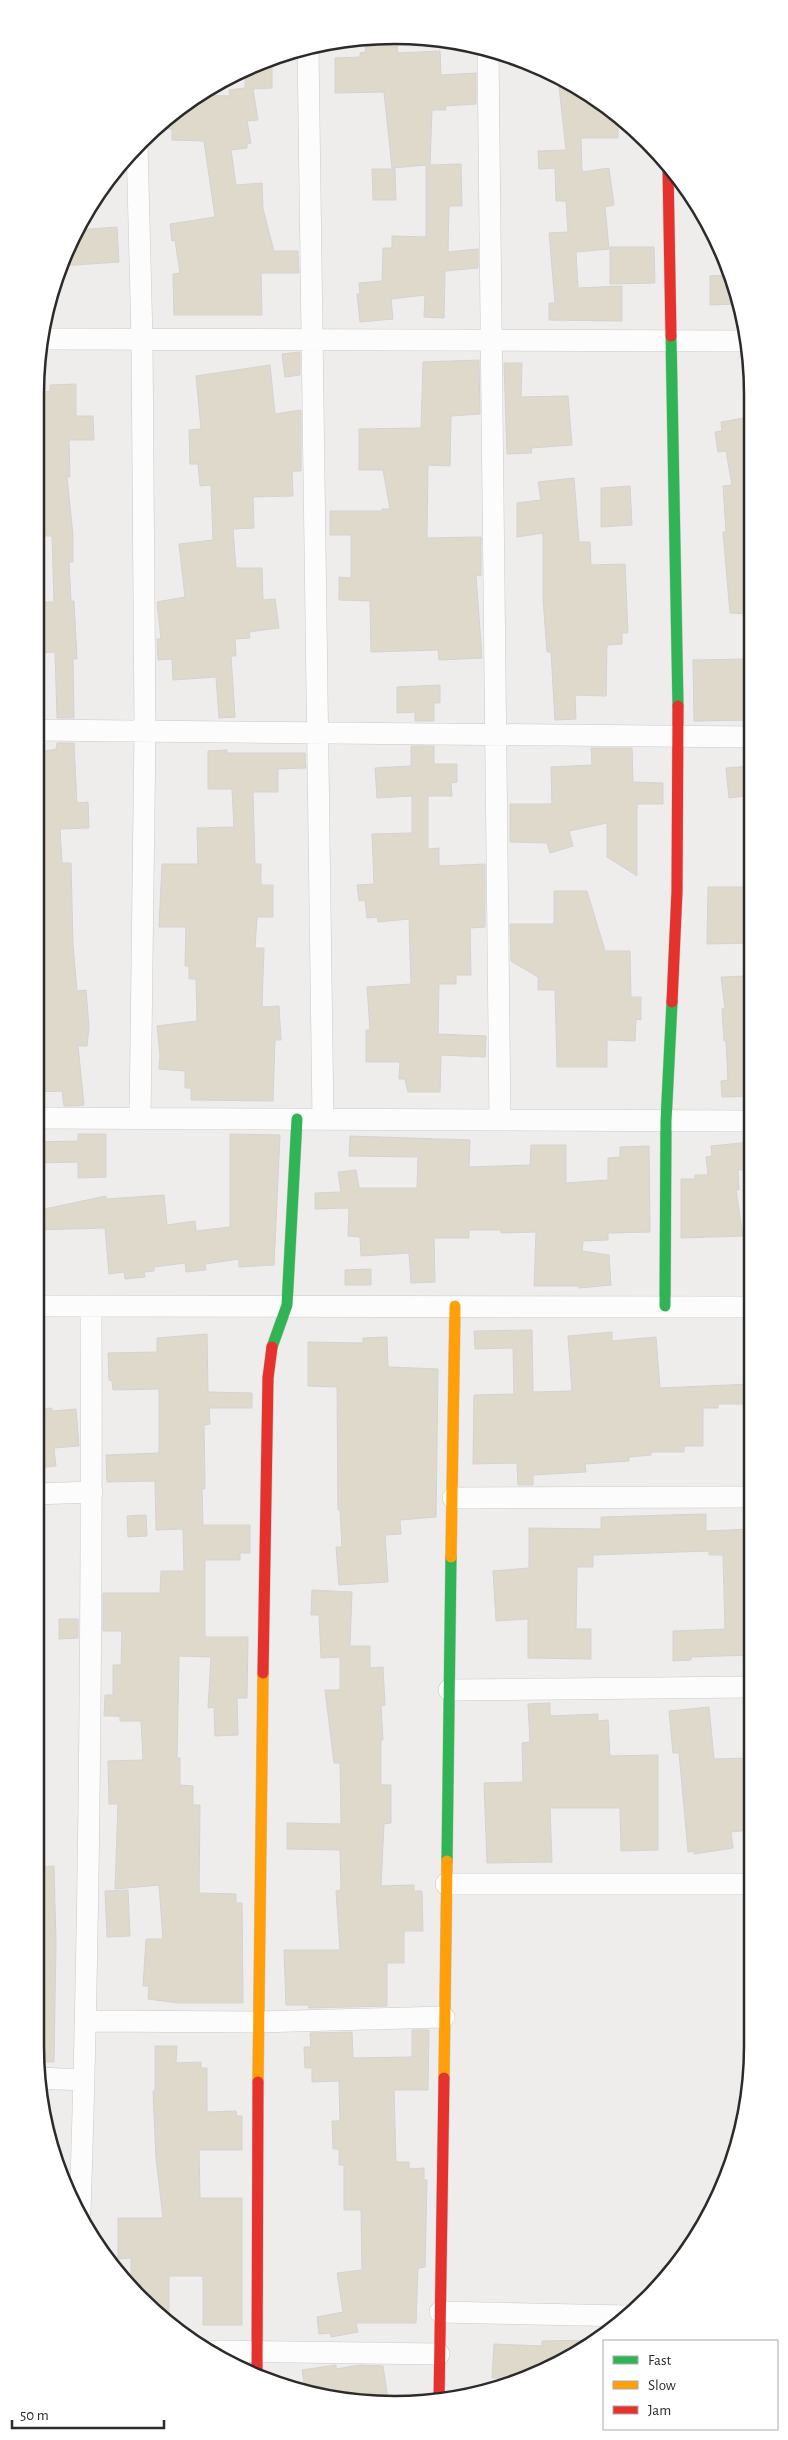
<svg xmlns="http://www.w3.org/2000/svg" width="788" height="2440" font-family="'Alegreya Sans',sans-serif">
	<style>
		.building { fill: #dfd9cc; stroke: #d4d3d2 }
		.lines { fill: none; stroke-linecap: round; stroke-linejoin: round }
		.street-casing { stroke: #cbcac8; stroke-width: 22 }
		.fast-casing { stroke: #cbcac8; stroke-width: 12 }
		.slow-casing { stroke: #cbcac8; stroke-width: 12 }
		.jam-casing { stroke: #cbcac8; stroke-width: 12 }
		.street { stroke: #fcfcfc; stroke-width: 21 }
		.fast { stroke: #30b455; stroke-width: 11 }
		.slow { stroke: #ff9f0a; stroke-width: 11 }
		.jam { stroke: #e5322d; stroke-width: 11 }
		.rim { fill: none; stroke: #2c2b2a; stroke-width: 2.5 }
	</style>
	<rect width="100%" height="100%" fill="#eeedeb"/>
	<path class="building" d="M396,39L398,53L440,51L441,75L476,73V104L445,106L446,110H432L430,165L461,164L462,206H449L448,252L478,249V268L445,271L444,318L424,317L425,295L391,299L393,319L360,322L357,294H360L359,283L382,281L383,248H392V236L426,237V165L392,168L384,92L335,93V58L360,57V53L366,52L365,42Z
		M272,58V88L253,89L258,120L247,121L251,143L247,144V148L231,150L236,185L262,183L263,209L274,251H298L299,273H261L262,315H174L173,274L180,273L175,240L172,241L170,224L215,217L204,141L172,140V129L155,128L195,95L230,96L229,90L245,88L246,68Z
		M558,77L573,83L618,118V138H581L582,172L609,168L614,205L605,207L609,249L576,252L578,288L622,286V321L549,320V303H555L549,233L568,232L566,201H556L555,168L539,169L538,151L566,150Z
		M372,169H395L396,200H373Z
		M117,227L119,262L60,266L77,230Z
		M610,247H654L655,283L610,284Z
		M728,275L737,304L710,305V276Z
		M300,352V375L285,377L282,354Z
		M479,360L480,414L451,416L450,466L428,465L427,538L481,537V576L476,575L482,658L439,660L438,650L371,652L370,601L339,600V577L351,578V535H330V511H382V509H390L383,470H359V429L421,428L423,362Z
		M504,363H522L521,397L568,396L572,445L531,448L532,453L507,454Z
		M270,365L275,414L301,410V471H292L293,496L253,497L254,528L233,529L236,568H262L263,600L275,599L279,628L249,632L250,638L235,639L236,656H231L235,717L219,718L216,677L173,680L172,659L158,660L157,639H161L157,602L185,597L179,544L213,540L211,485L200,486L198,464H190L189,430L201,429L196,376Z
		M76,384V416H93L94,440H69L70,477H67L73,535V562H69L71,601H74L77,659H73L74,718H57L55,652L35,653V602H54L52,536H35V499L44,498L38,467H35V394L50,391V385Z
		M750,417V614L730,613L723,532H726L723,486L732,485L726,451L718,452L715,432L722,431L721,422Z
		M574,478L579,542H590L591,565L625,564L628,633H622V644L607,645L606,696L575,695L576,719L555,720L551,652H547L543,598V533L517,537V503L541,500L538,482Z
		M630,486L632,525L601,527V488Z
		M750,659L751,720L694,721L693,660Z
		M440,685V703H434V721H415V712L397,713V687Z
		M57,743H74L77,803L88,802L89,828L60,829L62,863H71L73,945L77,991L86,990L89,1027L87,1046H78L84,1105L77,1106H64L62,1091L35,1092V753L56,749Z
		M411,746H434V764H457V782L451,783L452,796H428V849L439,848V866L485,864V927L470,928L471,975H456V984H439L438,1034L486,1036L485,1057L441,1055L440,1092H408L405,1079H399L400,1062H366V1030H370L367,987L411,984L409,919L378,922L377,917L367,918L365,900L359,901L357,885L374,884L372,834L412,833V796L377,798L375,768L411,766Z
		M591,748H632L633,782L663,783V804H637V876L607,857V823L569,831L573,846L550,853L547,843L510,842V804H552L551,767L592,765Z
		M227,750V753H305L306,768L278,769V792H253L255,864H261V885H273V917H257L255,948H264L262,1007L279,1006L281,1040H275L273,1101L191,1100V1088H185V1071L159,1069L160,1055L157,1026L197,1021L196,979H189V966H185L186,927H159L162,864H198L197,828L234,827L232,789H208V751Z
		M751,766V795L729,798L726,768Z
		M708,887H751V943L707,944Z
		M554,891H587L606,954V951H630L631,997H641V1020L636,1019L635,1041L607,1040V1067H557L555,990H538V977L511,961L510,924H554Z
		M747,976L751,1036V1096L722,1097L721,1081L728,1080L726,1041H724L722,1009L725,1008L721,977Z
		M78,1134H106V1177L78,1178V1162L35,1163V1142L78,1141Z
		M230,1134L280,1135L274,1265L239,1267V1259L205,1264L206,1270L186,1272L185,1263L154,1267V1271L144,1272L145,1277L125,1279L124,1272L109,1274L105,1228L37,1230L35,1211L106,1196V1199L164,1195L167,1225L195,1221L196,1231L230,1227Z
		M350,1136L470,1140L469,1167L530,1165L531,1145H566V1183L608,1180V1158L620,1157V1147L649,1146L650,1232L608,1233V1240L583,1241L582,1251L609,1255L611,1285L579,1288V1286H534L536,1232L501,1233V1230H469V1238H434L435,1282L411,1283L409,1253L361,1256L360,1237L348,1236L349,1208L315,1209V1193L341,1192L338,1172L356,1170L359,1188H417L418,1157L349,1156Z
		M751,1142V1159H747V1170H738L739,1190H736L743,1236L681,1238V1179H695V1175H708L706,1157L712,1156L711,1146Z
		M371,1269V1285H345V1270Z
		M532,1330L533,1392L572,1391L568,1336L612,1332V1341L656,1337L660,1388L752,1384V1404H718V1408H703V1446H684V1452H651V1455L629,1457V1461L585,1464L586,1472L533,1475V1485H518L517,1463L473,1464L474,1395L514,1394L513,1348L475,1349L474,1331Z
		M207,1334L208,1392L252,1393V1408H209L210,1424L204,1425L205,1489H202L203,1525H250V1553H240V1560H205V1637H248L247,1698H237L238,1735L215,1736L214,1707L208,1708L211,1657L179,1656L177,1758H180V1785L193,1786V1805H200L199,1893L236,1894V1903H242L243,2003H178L148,1999L149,1986H143L146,1939H163L159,1885L115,1889L118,1804H109L108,1761L143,1760L141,1721H120V1716H104L105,1695H113V1665H121L122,1631H103V1593H160L161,1571H184L183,1529L156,1530L155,1481L107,1482L106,1455L159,1453V1389L113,1390L112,1381L109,1380L108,1353L157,1352V1338Z
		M387,1337L388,1367L438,1369L436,1517L400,1520L401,1534L385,1535L388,1582L339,1585L336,1547H342L340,1510H338L337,1387L308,1386V1342L363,1343V1338Z
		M52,1408V1411L76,1409L79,1446L54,1448L56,1466L35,1468V1410Z
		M706,1514V1531L752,1529V1655L691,1657V1660L673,1661V1631L725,1629L723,1555H709V1551L593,1555V1567H577L576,1629H591V1659L528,1658V1619L496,1621L493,1571L529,1568V1528L601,1529V1517Z
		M146,1515L147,1536L128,1537L127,1516Z
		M312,1590L352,1592L350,1646H370V1668L383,1667L385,1705L381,1706L383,1740H381V1785H391V1823L384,1824L381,1886L414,1885V1891H422L423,1931H404V1963H387V2006L309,2008L308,2005H286L284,1950H340L336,1891L341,1890L340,1850L287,1849V1823L341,1824L340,1763H334L325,1690H340V1657L321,1658L319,1615H311Z
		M59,1619H78V1638L59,1639Z
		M550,1703V1716L598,1714V1721L608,1720L610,1756L658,1755V1850L621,1851L620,1808H550L552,1862L487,1863L484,1783L523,1782L522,1743L530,1742L528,1704Z
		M709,1707L714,1759L752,1758L753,1803L746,1804L749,1830L731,1832L733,1848L694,1854V1851L688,1852L679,1753H673L669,1711Z
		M54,1866L56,1943L54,2062H37L35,1867Z
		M128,1890L130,1936L107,1937L105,1891Z
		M412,2030H429L428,2090H394L396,2162H409V2169L424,2168V2180H427L425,2267L418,2268L416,2323H356L358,2332L331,2337L330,2333L319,2334L317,2317L343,2312L337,2273L362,2270L361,2210H344V2165H339V2149H333L332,2121H340L339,2081L312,2082V2068H305L304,2047H311L310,2033L352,2032L353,2058L412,2057Z
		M155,2046H177L176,2063L201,2062V2068H207V2112L236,2111L237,2116H242V2150H199L200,2198H242V2325H203V2276H169V2325L131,2289V2258L118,2259V2218H163L156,2158L153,2091H155Z
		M599,2340L503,2385V2378H492L494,2344L542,2346V2341Z
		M336,2365V2369L360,2365L383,2366L388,2399L367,2403L347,2402L305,2389L302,2370Z"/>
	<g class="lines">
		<defs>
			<path id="street" d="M308,47L323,1119
				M488,51L500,1120
				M137,144L142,339L145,731L140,1118
				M40,339L748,341
				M35,730L751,737
				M35,1118L751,1121
				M35,1306L752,1307
				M35,1494L92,1492
				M453,1498L752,1497
				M449,1690L752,1687
				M446,1884H753
				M86,2021L258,2022L444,2017
				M38,2078L84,2080
				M80,2212C90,1911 92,1608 91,1306
				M440,2312L628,2316
				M208,2351L439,2354"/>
			<path id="fast" d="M671,336L678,706
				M665,1306L666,1121L672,1002
				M272,1347L287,1305L297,1119
				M447,1861L451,1557"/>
			<path id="slow" d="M451,1557L455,1306
				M444,2078L447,1861
				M258,2082L263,1673"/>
			<path id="jam" d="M668,168L671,336
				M672,1002L677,891L678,706
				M263,1673L268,1378L272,1347
				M257,2375L258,2082
				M439,2401L444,2078"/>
		</defs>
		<use href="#street" class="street-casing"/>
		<use href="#fast" class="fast-casing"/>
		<use href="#slow" class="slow-casing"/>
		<use href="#jam" class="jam-casing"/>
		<use href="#street" class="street"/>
		<use href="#fast" class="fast"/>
		<use href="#slow" class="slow"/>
		<use href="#jam" class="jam"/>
	</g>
	<path d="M0 0H788V2440H0ZM394 44H394A350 350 0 0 1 744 394V2046A350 350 0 0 1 394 2396H394A350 350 0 0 1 44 2046V394A350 350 0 0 1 394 44Z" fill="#fff" fill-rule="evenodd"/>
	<path class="rim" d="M394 44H394A350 350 0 0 1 744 394V2046A350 350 0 0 1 394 2396H394A350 350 0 0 1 44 2046V394A350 350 0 0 1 394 44Z"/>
	<rect x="603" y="2340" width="175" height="90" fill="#ffffff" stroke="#abaaaa"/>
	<rect x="613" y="2356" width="25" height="8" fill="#30b455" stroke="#abaaaa"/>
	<text x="648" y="2365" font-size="15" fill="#2c2b2a">Fast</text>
	<rect x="613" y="2381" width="25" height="8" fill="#ff9f0a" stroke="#abaaaa"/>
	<text x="648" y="2390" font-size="15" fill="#2c2b2a">Slow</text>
	<rect x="613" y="2406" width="25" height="8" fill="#e5322d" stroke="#abaaaa"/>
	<text x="648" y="2415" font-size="15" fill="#2c2b2a">Jam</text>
	<path d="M12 2420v8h152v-8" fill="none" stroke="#2c2b2a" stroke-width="2.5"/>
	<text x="20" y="2420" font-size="15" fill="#2c2b2a" stroke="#ffffff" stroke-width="4" paint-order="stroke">50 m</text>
</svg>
